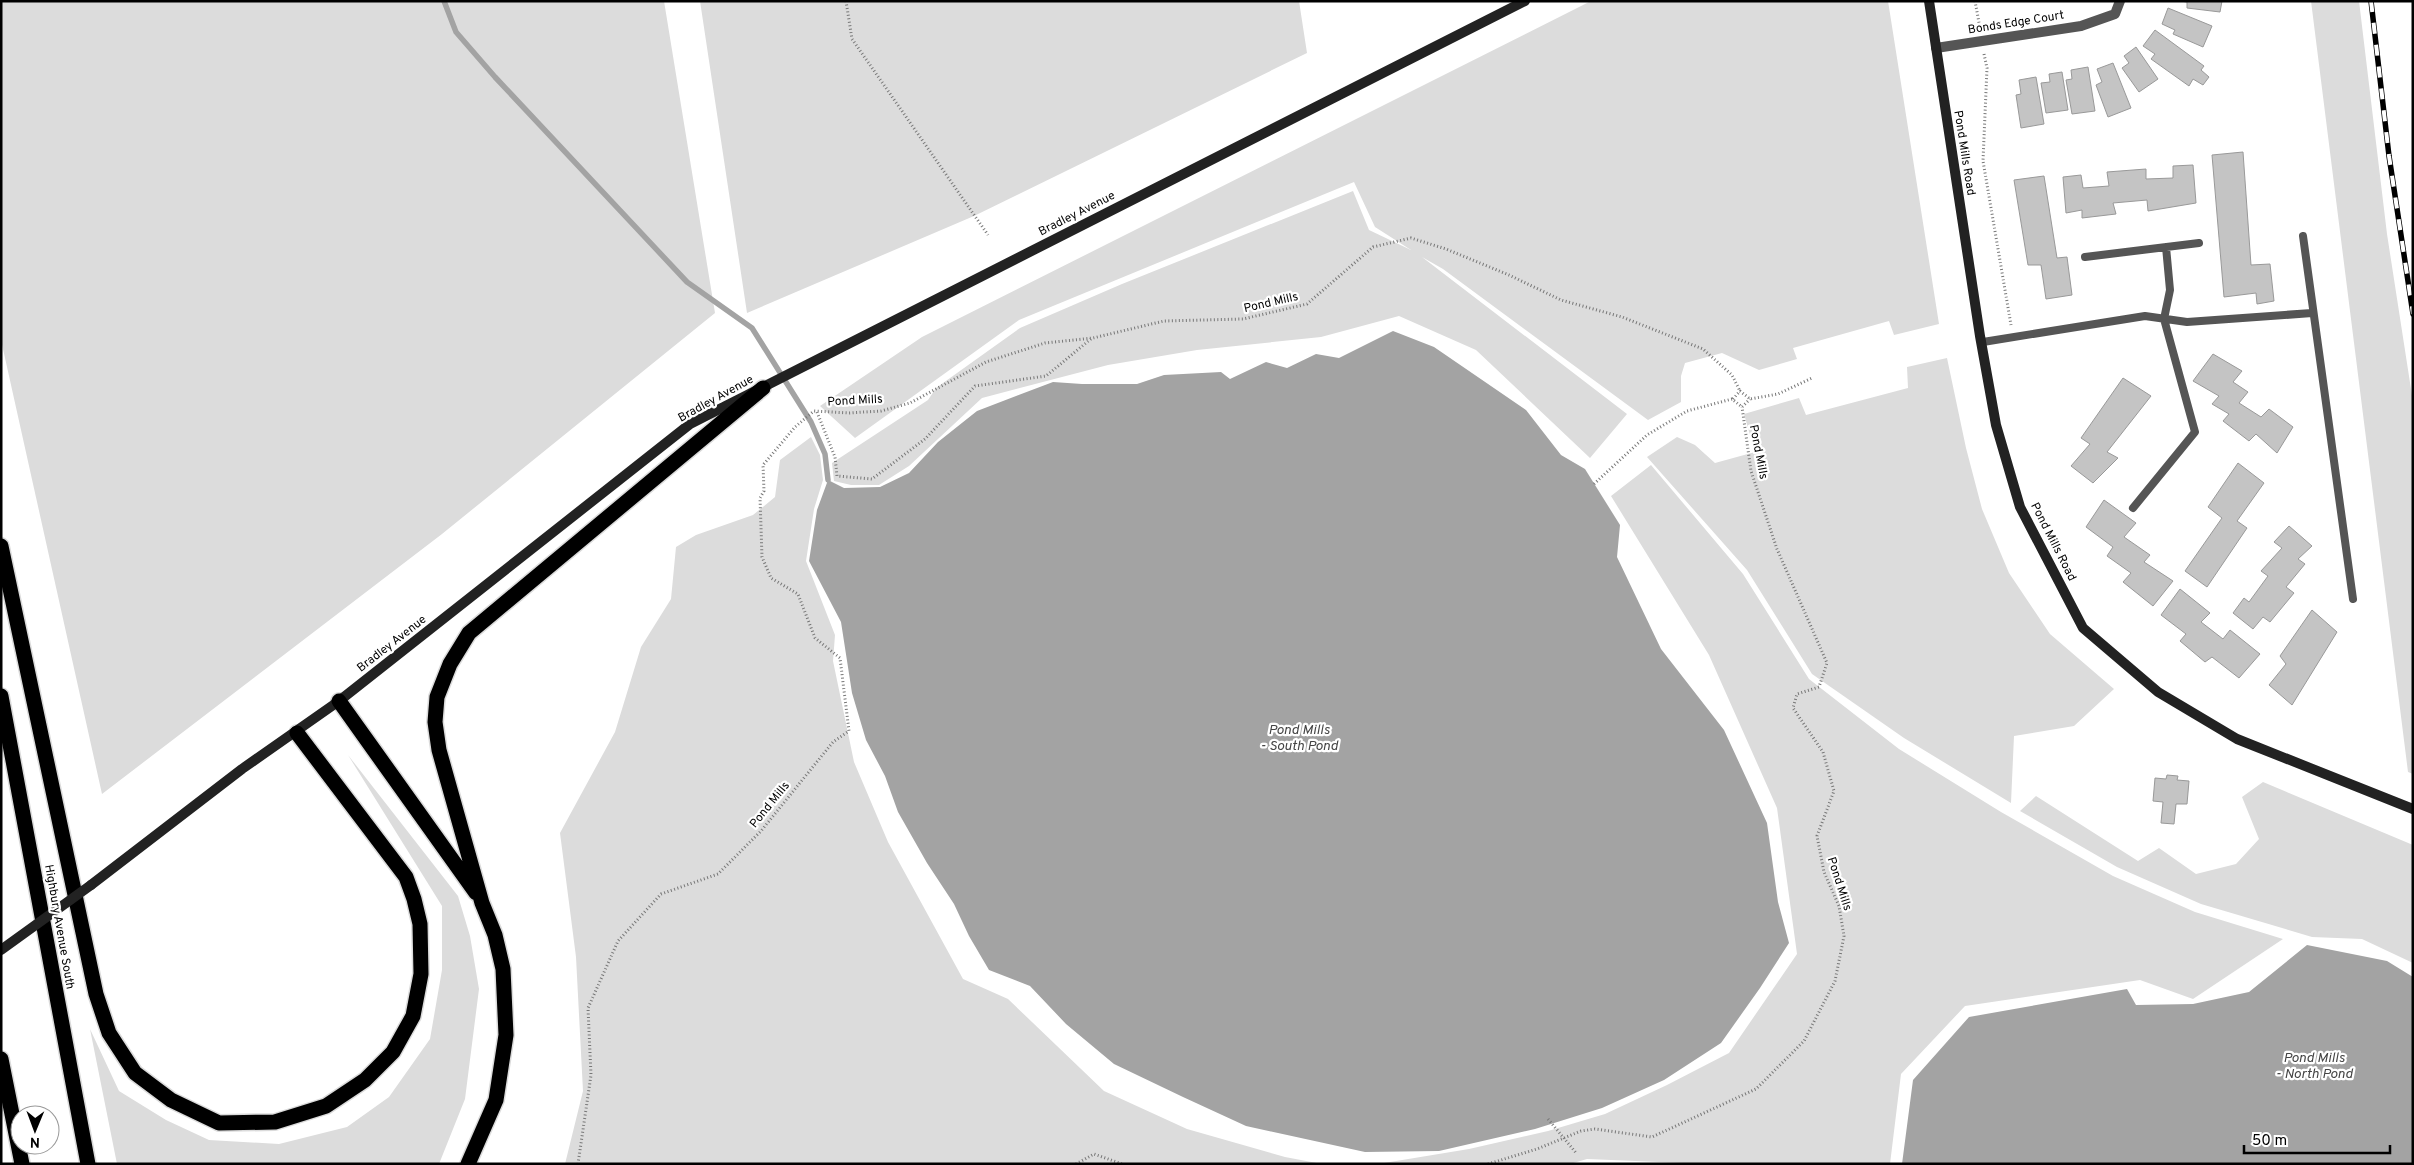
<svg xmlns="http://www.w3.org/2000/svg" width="2414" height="1165" font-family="Overpass,sans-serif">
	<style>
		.green { fill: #dcdcdc }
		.water { fill: #a3a3a3 }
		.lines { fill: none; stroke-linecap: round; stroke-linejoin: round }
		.stream { stroke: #a3a3a3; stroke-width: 5.5 }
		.building { fill: #c4c4c4; stroke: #999 }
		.motorway-casing { stroke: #dbdbdb; stroke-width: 18 }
		.path { stroke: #777; stroke-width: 3; stroke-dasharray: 1 2.5; stroke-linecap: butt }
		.service { stroke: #555; stroke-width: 8 }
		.minor { stroke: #555; stroke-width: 10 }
		.secondary { stroke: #222; stroke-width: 10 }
		.motorway { stroke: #000; stroke-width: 15 }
		.rail-casing { stroke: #000; stroke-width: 5.5 }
		.rail { stroke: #fff; stroke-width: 4; stroke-dasharray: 11; stroke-linecap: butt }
		.secondary-bridge { stroke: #222; stroke-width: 10 }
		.labels { text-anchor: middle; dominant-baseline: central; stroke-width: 4.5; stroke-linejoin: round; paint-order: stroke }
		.street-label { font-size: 12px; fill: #000; stroke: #fff }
		.water-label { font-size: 14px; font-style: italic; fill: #444; stroke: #fff }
	</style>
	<rect width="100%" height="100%" fill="#fff"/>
	<path class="green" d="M1,1H664L715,313L442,534L102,794L1,340Z
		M700,1H1299L1307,53L974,216L747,313Z
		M1591,1H1888L1939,324L1894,335L1889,321L1793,348L1797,359L1759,370L1722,353L1685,363L1681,376V402L1648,420L1443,269L1422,257L1627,414L1590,458L1476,350L1399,316L1321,337L1197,350L1108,365L982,398L909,466L879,485H851L834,481L832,463L928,400L936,388L1020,328L1122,284L1353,191L1369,230L1411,250L1375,227L1354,182L1019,320L855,438L820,406L922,337Z
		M2311,1H2359L2387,234L2413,402V774L2408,772Z
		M1947,358L1966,448L1982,509L2009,573L2050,634L2114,689L2074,726L2014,736L2011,803L1904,738L1812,674L1747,570L1647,457L1677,437L1695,445L1715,463L1755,452L1744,414L1799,398L1806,415L1908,388L1907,367Z
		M811,437L820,455L823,480L814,509L806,561L835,635L833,661L854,762L888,842L963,979L1008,999L1104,1091L1187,1129L1285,1157L1322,1164H565L583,1091L576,957L560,833L615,732L641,647L671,599L676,547L696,535L753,515L775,497L780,460Z
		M1651,465L1743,574L1809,679L1899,749L2001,812L2113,876L2195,912L2283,939L2193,999L2140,980L1965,1006L1901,1074L1890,1164H1708L1587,1159L1570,1164H1378L1469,1149L1548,1131L1605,1114L1667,1085L1729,1053L1797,954L1777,808L1709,655L1611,496Z
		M348,755L458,896L470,936L479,989L465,1099L439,1164H117L90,1029L119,1091L166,1120L209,1140L279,1144L347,1127L389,1097L430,1039L442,970V906Z
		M2263,782L2413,845V963L2362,939L2312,937L2201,904L2117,867L2020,811L2036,796L2138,861L2159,848L2196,874L2236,864L2259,839L2242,797Z"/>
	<path class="water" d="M1393,331L1434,347L1526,410L1561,455L1585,469L1620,525L1617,557L1661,649L1724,730L1767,823L1778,902L1789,943L1760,988L1721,1043L1664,1080L1602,1108L1535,1129L1439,1151L1365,1152L1246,1126L1183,1097L1114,1064L1066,1024L1030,986L989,970L969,936L954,904L927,863L898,812L885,776L866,740L852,693L841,622L809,561L817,510L828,480L844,488L880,487L909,473L938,442L977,411L1053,382L1082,384H1137L1164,375L1221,372L1230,379L1266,362L1287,368L1316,354L1339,358Z
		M2307,945L2387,961L2413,977V1164H1902L1913,1080L1969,1017L2127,989L2136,1005L2193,1004L2249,992Z"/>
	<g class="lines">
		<path class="stream" d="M444,1L456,32L495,77L687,282L752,328L811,422L825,454L828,480"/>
	</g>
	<path class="building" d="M2180,1H2222L2220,12L2187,8V2Z
		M2168,8L2212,26L2203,47L2173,34L2175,30L2162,24Z
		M2155,30L2204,66L2201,70L2209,77L2203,85L2193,79L2189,86L2151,59L2155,54L2143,46Z
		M2136,47L2158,79L2139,92L2122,68L2129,63L2124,56Z
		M2113,63L2131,108L2108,117L2096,85L2102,82L2097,69Z
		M2088,67L2095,111L2072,114L2066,80L2072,79L2071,70Z
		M2062,72L2068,110L2046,113L2041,83L2050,82L2049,74Z
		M2036,77L2044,124L2021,128L2016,95L2021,94L2019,80Z
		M2243,152L2251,265L2270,264L2274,301L2257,304L2256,293L2224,297L2212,155Z
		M2193,165L2196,203L2148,211L2147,200L2113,203L2116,214L2082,218V210L2066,213L2063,177L2081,175L2083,188L2109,186L2107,172L2146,169V179L2173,178V166Z
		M2044,176L2057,258L2067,257L2072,295L2046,299L2041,265H2028L2014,180Z
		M2213,354L2242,371L2233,382L2248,392L2239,403L2261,417L2269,409L2293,427L2277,453L2256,434L2249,441L2223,421L2229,414L2212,404L2219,396L2193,381Z
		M2123,378L2151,396L2107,452L2118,458L2093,483L2071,466L2090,444L2081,438Z
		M2238,463L2264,483L2237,521L2247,528L2207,587L2185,571L2222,518L2208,507Z
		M2104,500L2136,523L2124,537L2150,555L2144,562L2173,581L2153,606L2123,582L2131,573L2107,556L2113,547L2086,527Z
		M2289,526L2312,546L2298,559L2305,564L2286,587L2294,593L2270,622L2263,617L2253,629L2233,613L2244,598L2249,602L2268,576L2261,571L2282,548L2274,542Z
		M2180,589L2210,613L2201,622L2223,639L2230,630L2260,654L2239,678L2212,657L2205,662L2180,641L2186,634L2161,615Z
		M2312,610L2337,632L2292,705L2269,685L2286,664L2280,656Z
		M2167,775L2178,776L2177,780L2189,781L2187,804H2176L2174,824L2161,823L2163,802L2153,801L2155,778L2166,779Z"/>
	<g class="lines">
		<defs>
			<path id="motorway" d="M1,546L96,994L109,1033L135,1073L171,1100L219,1123L275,1122L326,1106L365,1080L393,1052L413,1016L421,974L420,924L414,899L406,877L297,733
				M1,696L88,1164
				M339,701L476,893
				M1,1059L22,1164
				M468,1164L496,1100L506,1035L503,969L495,935L482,903L439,750L435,722L437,697L450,664L469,633L763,388"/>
		</defs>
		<use href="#motorway" class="motorway-casing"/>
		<path class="path" d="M846,1L852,39L988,235
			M1975,1L1980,28
			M1984,54L1987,68L1983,161L2011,325
			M1733,399L1740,391L1750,399L1778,394L1812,378
			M817,412L835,457L837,476L872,479L925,439L975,386L1046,376L1092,338
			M1594,484L1647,435L1687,411L1732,399L1742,407L1750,399
			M1548,1119L1577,1154
			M578,1164L591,1075L588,1008L618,941L661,894L718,874L761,831L833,742L849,731L840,658L815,638L798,594L771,578L762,557L760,498L764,491L763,465L795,427L814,411L849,413L881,411L910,403L986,362L1045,343L1093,338L1164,321L1243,319L1307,304L1373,247L1411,238L1446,249L1509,275L1561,300L1622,317L1703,349L1732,375L1740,391
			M1076,1164L1094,1154L1122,1164
			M1488,1164L1537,1149L1581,1131L1595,1129L1652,1137L1756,1089L1804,1041L1835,981L1844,936L1839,906L1824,872L1817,836L1834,791L1823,752L1793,708L1797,694L1819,687L1827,663L1777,549L1751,471L1742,407"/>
		<path class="service" d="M2303,236L2353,599
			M2085,257L2199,243
			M1983,342L2145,316L2187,322L2312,313
			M2133,508L2195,432L2164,319L2170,290L2166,247"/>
		<path class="minor" d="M1936,48L2081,26L2115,14L2120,1"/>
		<path class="secondary" d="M1929,1L1980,336L1996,425L2020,507L2083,628L2158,692L2237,739L2413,809
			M91,885L242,769L339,701L690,424L1525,1"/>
		<use href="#motorway" class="motorway"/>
		<defs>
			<path id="rail" d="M2371,1L2389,156L2413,314"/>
		</defs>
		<use href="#rail" class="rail-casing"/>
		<use href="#rail" class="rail"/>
		<path class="secondary-bridge" d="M1,950L91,885"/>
	</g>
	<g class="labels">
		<g class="street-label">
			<text transform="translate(2016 23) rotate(-9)">Bonds Edge Court</text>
			<text transform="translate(1964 153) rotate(81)">Pond Mills Road</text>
			<text transform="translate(1077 214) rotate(-27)">Bradley Avenue</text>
			<text transform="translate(1271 303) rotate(-13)">Pond Mills</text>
			<text transform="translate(716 399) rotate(-29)">Bradley Avenue</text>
			<text transform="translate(855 401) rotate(-3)">Pond Mills</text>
			<text transform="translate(1758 452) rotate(79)">Pond Mills</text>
			<text transform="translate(2053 542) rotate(63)">Pond Mills Road</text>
			<text transform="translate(392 644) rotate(-38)">Bradley Avenue</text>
			<text transform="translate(770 805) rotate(-51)">Pond Mills</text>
			<text transform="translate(1839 884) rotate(72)">Pond Mills</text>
			<text transform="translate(59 927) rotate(80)">Highbury Avenue South</text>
		</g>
		<g class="water-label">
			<text x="1299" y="730">Pond Mills<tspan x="1299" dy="16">- South Pond</tspan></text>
			<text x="2314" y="1058">Pond Mills<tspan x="2314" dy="16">- North Pond</tspan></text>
		</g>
	</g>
	<rect width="2414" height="1165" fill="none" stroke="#000000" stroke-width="5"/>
	<g transform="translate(35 1130) rotate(181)"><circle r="24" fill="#ffffff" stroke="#999999"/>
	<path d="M0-4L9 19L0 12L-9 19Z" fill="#000000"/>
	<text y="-8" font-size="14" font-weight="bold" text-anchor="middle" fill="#000000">N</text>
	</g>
	<path d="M2244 1145v8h146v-8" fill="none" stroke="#000000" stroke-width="2.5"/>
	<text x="2252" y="1145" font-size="15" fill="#000000" stroke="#ffffff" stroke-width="4" paint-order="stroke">50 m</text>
</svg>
